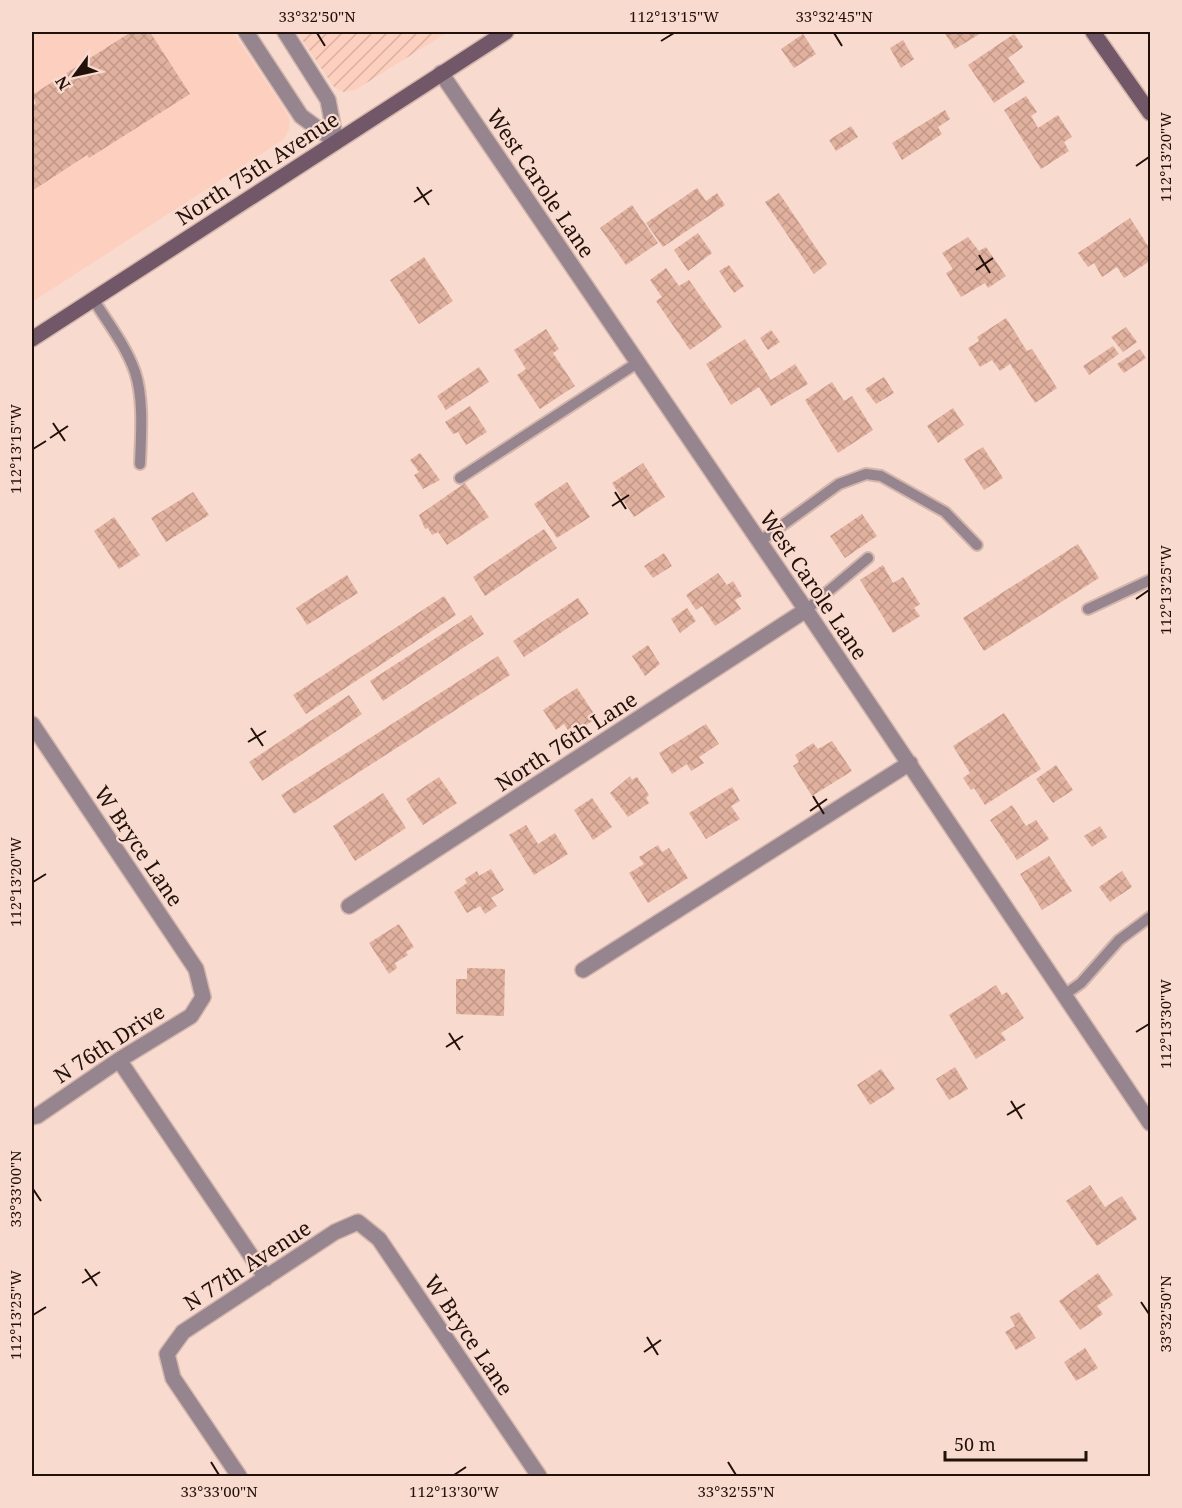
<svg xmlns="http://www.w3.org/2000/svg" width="1182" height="1508" font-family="'Noto Serif',serif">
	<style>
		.built { fill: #fdcfbe }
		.industrial { fill: url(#industrial-furrows) }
		.building { fill: url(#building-cross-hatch) }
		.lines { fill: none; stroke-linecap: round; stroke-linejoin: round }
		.lane-casing { stroke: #d2b6ac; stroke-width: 14 }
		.street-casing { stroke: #d2b6ac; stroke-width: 18 }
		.secondary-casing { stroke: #d2b6ac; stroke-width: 18 }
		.lane { stroke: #96848f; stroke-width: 10 }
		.street { stroke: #96848f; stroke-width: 15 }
		.secondary { stroke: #715768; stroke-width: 15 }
		.ticks { fill: none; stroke: #22110b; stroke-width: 2 }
		.labels { text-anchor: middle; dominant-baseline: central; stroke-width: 4.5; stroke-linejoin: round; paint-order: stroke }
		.street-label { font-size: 21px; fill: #22110b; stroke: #f9dacf }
		.neatline { fill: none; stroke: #22110b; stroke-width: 2 }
		.ticks-label { font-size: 15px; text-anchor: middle; fill: #22110b }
	</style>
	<defs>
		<pattern id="industrial-furrows" width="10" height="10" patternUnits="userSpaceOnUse" patternTransform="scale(1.5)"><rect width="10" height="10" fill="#fdcfbe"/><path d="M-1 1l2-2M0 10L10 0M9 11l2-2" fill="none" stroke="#d9b1a2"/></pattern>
		<pattern id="building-cross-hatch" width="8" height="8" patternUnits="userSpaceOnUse" patternTransform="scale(1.5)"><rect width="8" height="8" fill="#e1b19f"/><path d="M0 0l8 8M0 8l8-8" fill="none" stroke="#c19788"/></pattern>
	</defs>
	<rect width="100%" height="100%" fill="#f9dacf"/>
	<path class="built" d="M32,32H233L283,107L290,119L289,129L284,139L32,302Z"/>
	<path class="industrial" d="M297,32H448L355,90L344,92L334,87Z"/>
	<path class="building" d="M131,32H150L190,94L89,158L87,155L32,191V106L36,103L32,95Z
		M944,32H983L955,49Z
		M803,34L816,54L794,68L781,49Z
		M1014,34L1023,47L1008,58L1025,82L994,103L968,65Z
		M903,40L914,59L901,68L890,48Z
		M1026,96L1037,112L1031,116L1038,128L1058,115L1072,137L1064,142L1069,151L1041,169L1004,110Z
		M945,110L950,119L938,127L942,134L902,160L892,143Z
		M851,126L858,137L836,151L829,140Z
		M697,188L706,201L717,193L725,205L663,247L646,223Z
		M779,193L827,264L814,274L765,202Z
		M632,205L658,243L626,265L600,228Z
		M1130,218L1150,249V261L1124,278L1117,267L1102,277L1094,263L1088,267L1078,253Z
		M698,233L712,253L688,271L674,250Z
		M968,237L979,251L986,247L1006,276L988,288L985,283L961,297L946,273L953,269L942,253Z
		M424,257L453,301L419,324L390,280Z
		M729,265L744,286L734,293L719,271Z
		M666,268L679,286L689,280L722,327L690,350L656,301L662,297L650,280Z
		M1006,318L1027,351L1032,349L1057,388L1035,403L1010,364L1000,371L992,360L980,367L968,348L979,341L977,337Z
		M1126,327L1137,342L1123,352L1111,337Z
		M546,329L559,349L553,353L575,386L540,409L517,375L526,369L514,350Z
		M771,330L780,342L768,350L760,338Z
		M745,339L771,380L795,364L808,384L771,406L759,387L731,405L706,364Z
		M1113,346L1119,354L1089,375L1083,366Z
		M1140,349L1146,358L1124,373L1117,364Z
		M479,367L489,382L446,410L437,396Z
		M884,377L894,393L876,404L865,389Z
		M832,382L844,401L852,396L873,430L838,453L805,400Z
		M470,406L487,432L466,445L458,432L453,434L445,422Z
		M953,408L964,425L938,443L927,426Z
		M983,447L1003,478L984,490L964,459Z
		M420,453L440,480L423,489L414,475L419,472L410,460Z
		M643,463L665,497L634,517L612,483Z
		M567,482L590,517L557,538L534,504Z
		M465,483L489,517L447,545L438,532L432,535L428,528L425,529L419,515Z
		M193,492L209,515L166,542L151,518Z
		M862,514L877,536L845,558L830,536Z
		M114,517L140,555L119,569L94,531Z
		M544,529L557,548L485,596L473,577Z
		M1078,544L1099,578L984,651L963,618Z
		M664,553L672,566L653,578L644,566Z
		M883,565L893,583L903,577L920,604L914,608L920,616L893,633L860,580Z
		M718,573L727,585L733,581L742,596L735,600L741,609L715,626L702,606L696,610L686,595Z
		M347,575L358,593L307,625L296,608Z
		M444,596L456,615L306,714L293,695Z
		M578,598L589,614L524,657L513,641Z
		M687,608L696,621L680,633L671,619Z
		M471,615L484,634L383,701L370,681Z
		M648,645L660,664L645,676L632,656Z
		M498,656L510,675L294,814L281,795Z
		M577,688L597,718L571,735L564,724L556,730L543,710Z
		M349,695L362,714L262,781L249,762Z
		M1004,713L1041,769L985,805L974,788L971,790L963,778L970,773L953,746Z
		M706,724L719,744L699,757L704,763L691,771L687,764L672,774L659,753Z
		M832,741L852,771L812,796L793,766L799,762L795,755L813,743L818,749Z
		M1056,765L1073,790L1053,803L1036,779Z
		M630,776L632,780L637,777L649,795L646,798L649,803L628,817L610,793Z
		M439,777L457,803L423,825L406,799Z
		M732,787L740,801L731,806L740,819L706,839L689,813Z
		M383,793L406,828L355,861L333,826Z
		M592,798L612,827L593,840L574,810Z
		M1012,805L1026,826L1036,820L1049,839L1017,860L990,820Z
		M526,825L538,844L555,833L568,854L534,875L509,835Z
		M1100,826L1107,837L1092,847L1084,836Z
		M658,845L662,852L669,848L688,878L648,903L629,873L644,864L639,857Z
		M1049,856L1072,891L1042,910L1020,874Z
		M491,869L504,890L491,898L497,906L485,914L480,906L467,913L454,892L467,883L465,879L477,871L479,876Z
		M1122,871L1132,887L1110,902L1099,887Z
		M399,924L414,947L406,952L408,955L395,963L397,968L389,974L369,943Z
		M467,968L505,969L504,1016L456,1014V979H467Z
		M996,985L1002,995L1007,992L1024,1018L1001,1033L1006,1040L976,1059L949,1015Z
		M955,1067L968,1089L949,1100L936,1079Z
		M881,1069L895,1089L870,1105L857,1085Z
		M1090,1185L1105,1207L1122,1196L1137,1219L1097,1246L1066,1201Z
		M1098,1273L1113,1295L1097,1306L1103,1314L1080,1330L1059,1301Z
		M1019,1312L1036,1338L1016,1350L1005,1332L1015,1326L1010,1317Z
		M1085,1348L1098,1368L1076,1381L1064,1362Z"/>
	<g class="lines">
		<defs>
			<path id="lane" d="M93,299C108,323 126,346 135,372C144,399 141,435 140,464
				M460,478L637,363
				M759,542L839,484L866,474L881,476L945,512L977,545
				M1088,609L1150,580
				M806,610L868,558
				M1064,995L1081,983L1119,940L1150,917"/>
			<path id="street" d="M246,32L301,116L336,142
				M285,32L328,100L336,142
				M441,73L806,610L1150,1123
				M32,724L196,969L203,997L191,1016L119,1060L37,1116L32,1117
				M349,906L806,610
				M583,970L910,763
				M119,1060L266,1278
				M239,1476L173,1378L167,1354L183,1332L335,1232L358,1222L379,1239L539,1476"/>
			<path id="secondary" d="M1093,32L1150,113
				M32,339L506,32"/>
		</defs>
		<use href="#lane" class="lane-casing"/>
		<use href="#street" class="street-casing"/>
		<use href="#secondary" class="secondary-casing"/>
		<use href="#lane" class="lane"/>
		<use href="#street" class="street"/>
		<use href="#secondary" class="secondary"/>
	</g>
	<path class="ticks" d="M317,33L325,46M834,33L842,46M661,41L674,33M1136,166L1149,157M417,187L429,205M414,202L432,190M979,255L990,273M976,270L993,258M53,423L65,441M50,438L68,426M33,449L46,441M615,492L626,509M612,506L629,495M1136,599L1149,590M251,728L263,746M248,742L266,731M813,796L824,814M810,811L827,799M33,882L46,874M1136,1032L1149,1024M449,1033L460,1050M446,1047L463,1036M1011,1101L1022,1119M1007,1115L1025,1104M33,1189L41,1201M85,1269L97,1286M82,1283L100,1272M1141,1302L1149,1314M33,1315L46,1307M647,1337L658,1355M644,1352L661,1340M211,1462L219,1475M728,1462L736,1475M454,1475L466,1467"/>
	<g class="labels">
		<g class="street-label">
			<text transform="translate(257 168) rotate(-33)">North 75th Avenue</text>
			<text transform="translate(541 183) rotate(56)">West Carole Lane</text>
			<text transform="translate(814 585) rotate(56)">West Carole Lane</text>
			<text transform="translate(566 741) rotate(-33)">North 76th Lane</text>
			<text transform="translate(139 846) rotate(56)">W Bryce Lane</text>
			<text transform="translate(109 1043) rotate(-33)">N 76th Drive</text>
			<text transform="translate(247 1265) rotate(-33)">N 77th Avenue</text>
			<text transform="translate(469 1335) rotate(56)">W Bryce Lane</text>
		</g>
	</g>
	<rect width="1182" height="1508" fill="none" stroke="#f9dacf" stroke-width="66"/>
	<g transform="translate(75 75) rotate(237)" stroke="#f9dacf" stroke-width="4.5" paint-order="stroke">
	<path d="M0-4.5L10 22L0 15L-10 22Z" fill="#22110b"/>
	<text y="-9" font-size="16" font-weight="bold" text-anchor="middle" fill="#22110b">N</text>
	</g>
	<path d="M945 1451v9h141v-9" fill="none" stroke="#22110b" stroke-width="3"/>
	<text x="954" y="1451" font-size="18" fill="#22110b" stroke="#f9dacf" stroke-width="4.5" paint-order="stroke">50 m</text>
	<rect x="33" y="33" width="1116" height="1442" class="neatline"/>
	<g class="ticks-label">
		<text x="317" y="22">33°32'50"N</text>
		<text x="674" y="22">112°13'15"W</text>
		<text x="834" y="22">33°32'45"N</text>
		<text transform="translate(1166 157) rotate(-90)" y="5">112°13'20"W</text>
		<text transform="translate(16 449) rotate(-90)" y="5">112°13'15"W</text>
		<text transform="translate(1166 590) rotate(-90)" y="5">112°13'25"W</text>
		<text transform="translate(16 882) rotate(-90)" y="5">112°13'20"W</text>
		<text transform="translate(1166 1024) rotate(-90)" y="5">112°13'30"W</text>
		<text transform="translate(16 1189) rotate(-90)" y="5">33°33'00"N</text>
		<text transform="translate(1166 1314) rotate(-90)" y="5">33°32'50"N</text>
		<text transform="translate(16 1315) rotate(-90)" y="5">112°13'25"W</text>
		<text x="219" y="1497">33°33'00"N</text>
		<text x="454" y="1497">112°13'30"W</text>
		<text x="736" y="1497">33°32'55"N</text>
	</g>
</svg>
